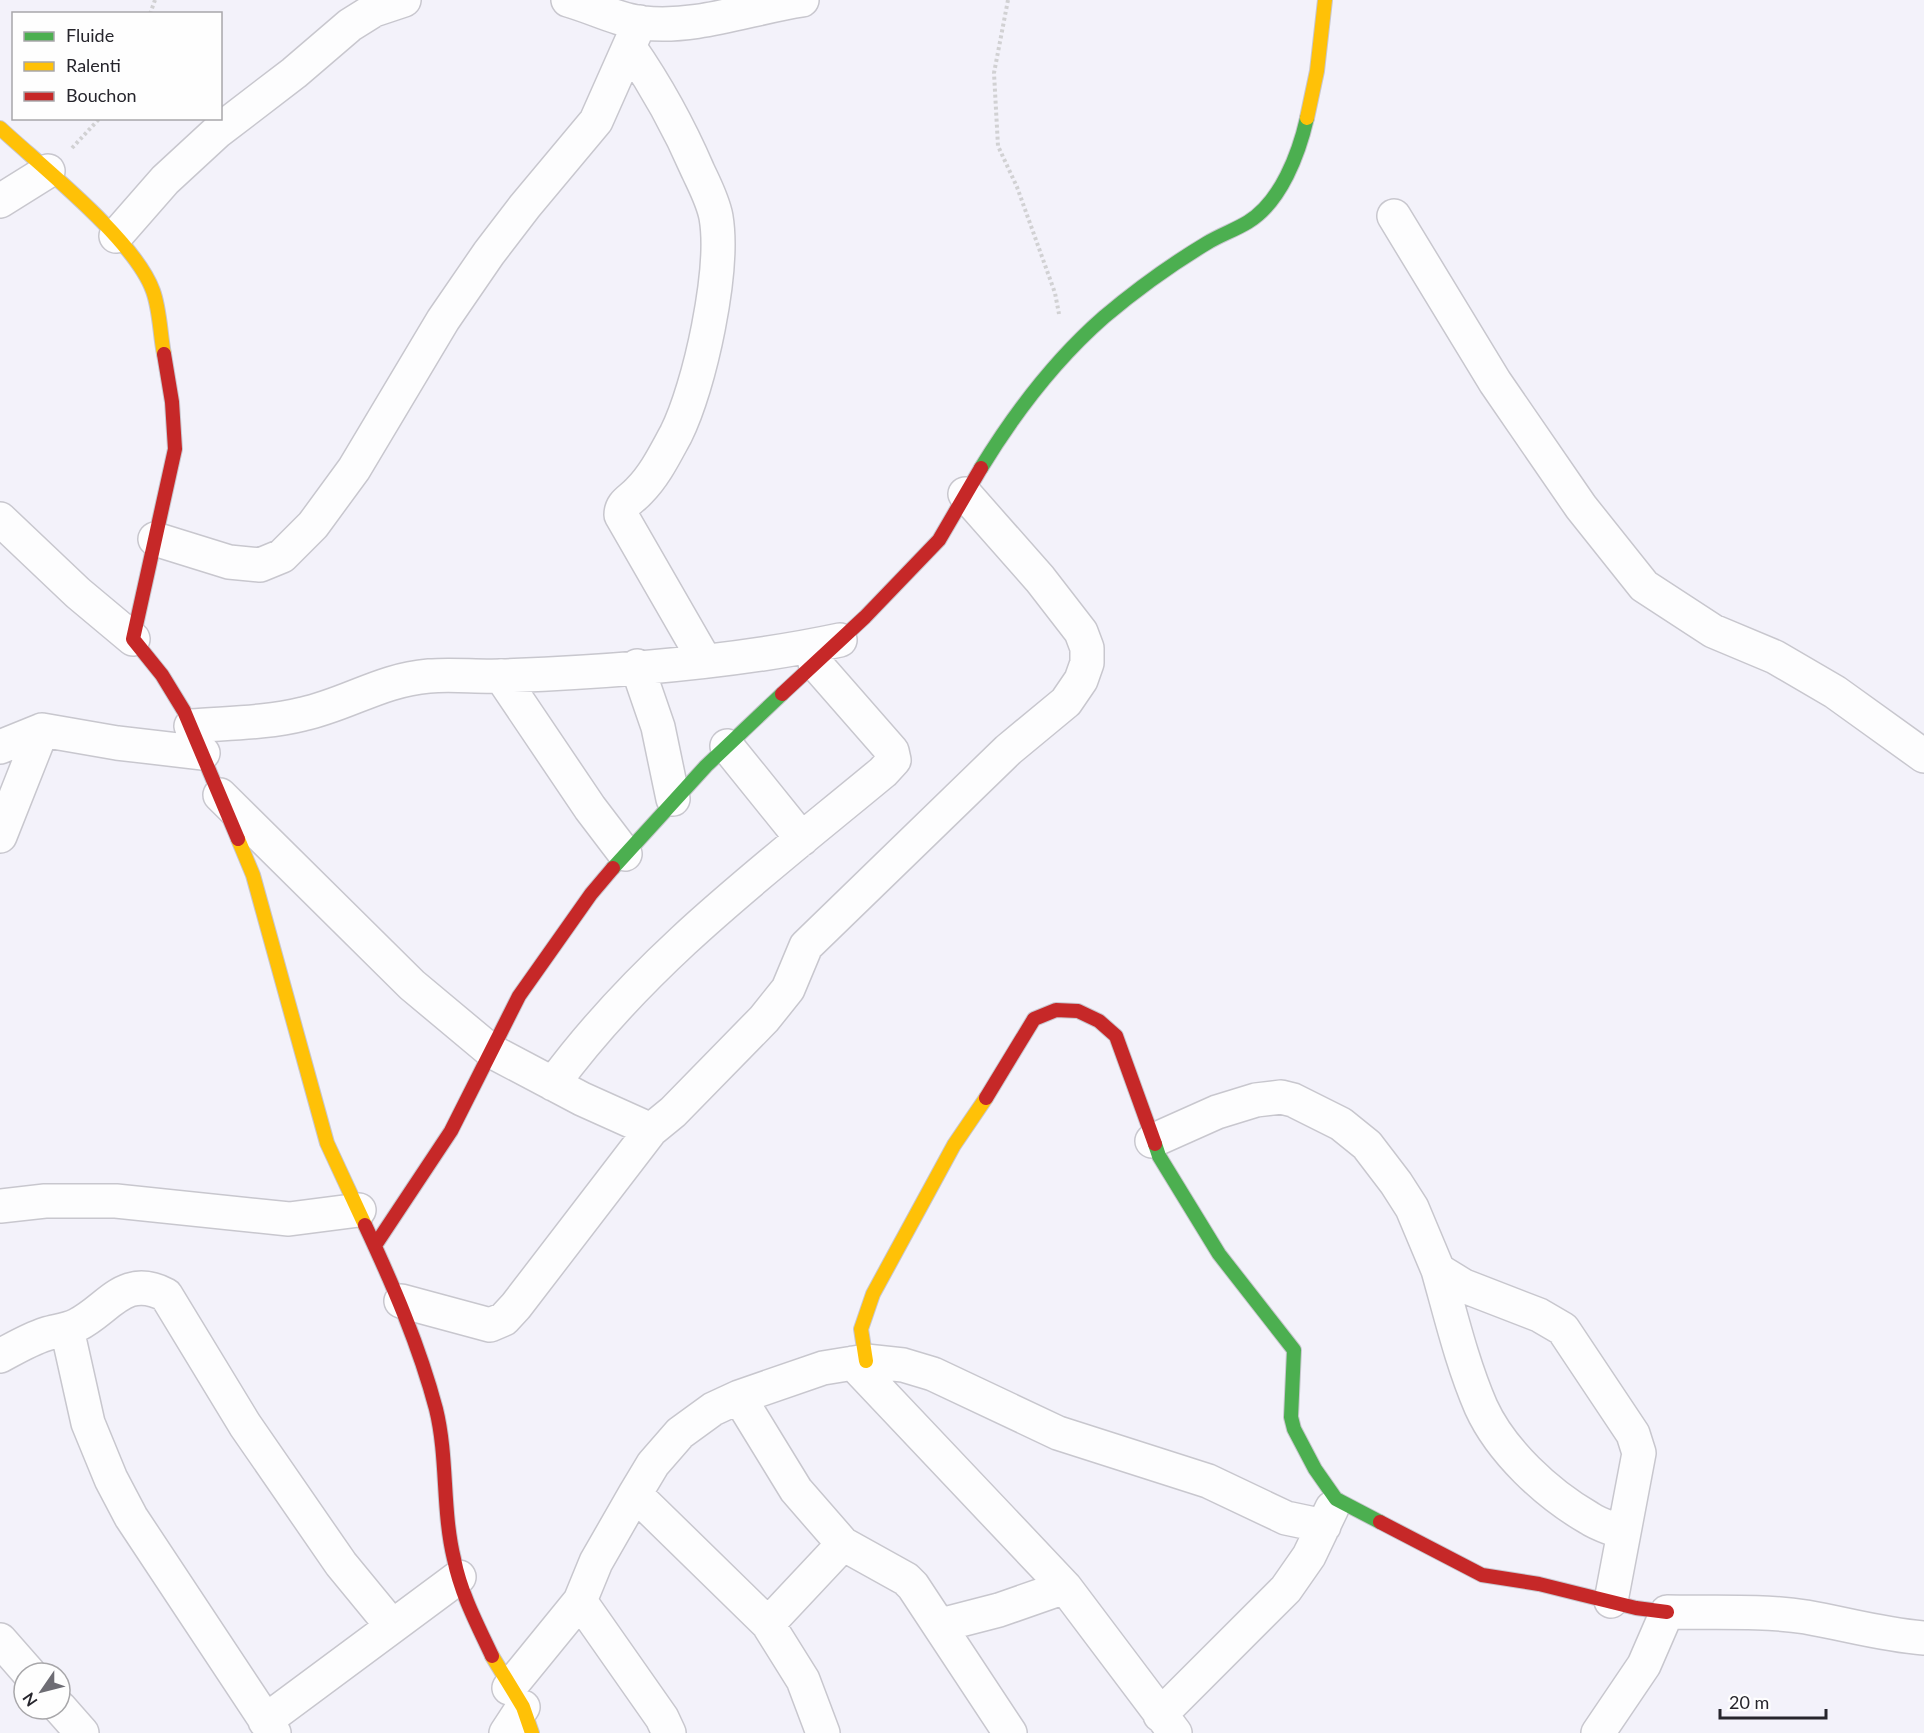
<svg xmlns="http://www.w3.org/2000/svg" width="1924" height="1733" font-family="Lato,sans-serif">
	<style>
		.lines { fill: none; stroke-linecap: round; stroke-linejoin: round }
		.street-casing { stroke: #c8c7ce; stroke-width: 36 }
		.fast-casing { stroke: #c8c7ce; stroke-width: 16 }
		.slow-casing { stroke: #c8c7ce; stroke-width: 16 }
		.jam-casing { stroke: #c8c7ce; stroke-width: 16 }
		.path { stroke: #d1d1d3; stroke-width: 4; stroke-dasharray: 3 3; stroke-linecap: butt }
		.street { stroke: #fdfdfe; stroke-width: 33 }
		.fast { stroke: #4caf50; stroke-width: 14 }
		.slow { stroke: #ffc107; stroke-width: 14 }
		.jam { stroke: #c62828; stroke-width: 14 }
	</style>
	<rect width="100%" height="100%" fill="#f3f2fa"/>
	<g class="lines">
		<defs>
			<path id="street" d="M568,0C593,7 617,20 643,23C697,29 749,8 802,0
				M630,48C657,87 679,127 698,171C705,186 713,201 716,217C725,270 700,386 676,434C665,454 655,475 639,491C631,500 621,503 621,515L705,661
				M0,201L48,171
				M1394,216L1495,382L1581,507L1644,586L1713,631L1775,657L1835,692L1924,756
				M116,236L165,180L217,132L294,73L350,25L374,10L404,0
				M0,519L78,593L133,639
				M155,539L229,562L260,565L282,556L313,525L354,469L443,320L489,253L525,206L596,121L640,22
				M637,666L658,727L673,799
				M501,676L590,808L625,854
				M191,726C228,723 267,723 303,714C348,704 381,680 429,676C453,674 477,677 502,676C612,672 732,663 840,640
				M727,746L802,839
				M0,747L42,730L117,743L203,753
				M220,795L412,985L491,1051L582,1099L651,1130L673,1112L764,1019L788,989L806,946L1008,750L1066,702L1081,680L1087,663V648L1081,632L1040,579L965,494
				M0,836L42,730
				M553,1084C644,960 766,869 883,772L894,760L892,751L815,663
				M1152,1141L1217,1112L1256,1100L1281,1097L1293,1100L1341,1124L1367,1145L1396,1183L1412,1208L1438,1270L1464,1286L1539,1315L1563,1329L1633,1434L1639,1453L1611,1601
				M0,1206L45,1201H116L289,1219L359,1210
				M1438,1270C1451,1316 1462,1363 1481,1407C1501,1451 1547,1494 1589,1518C1599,1525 1612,1528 1623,1533
				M401,1301L490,1325L504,1319L516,1306L651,1130
				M67,1329L88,1423L111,1479L131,1517L274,1733
				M0,1356C15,1348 30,1339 46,1334C56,1331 67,1330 77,1325C109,1309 124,1273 166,1295L245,1425L341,1564L392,1626
				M853,1363L1065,1587L1175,1733
				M739,1397L796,1490L843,1544L906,1579L913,1586L1010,1733
				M635,1494L768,1624L803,1680L823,1733
				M580,1601L662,1718L669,1733
				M768,1624L843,1544
				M941,1625L999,1610L1065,1587
				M0,1640L29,1673
				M509,1688L580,1601L596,1562L635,1494L653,1464L680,1433L713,1409L739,1397L823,1368L866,1361L903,1365L933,1374L1058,1433L1208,1481L1286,1518L1324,1526
				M60,1708L82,1733
				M1160,1715L1286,1589L1309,1556L1332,1508
				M265,1721L459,1577
				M506,1733L523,1707
				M1598,1733L1644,1665L1667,1612C1713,1613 1760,1610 1806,1617C1846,1624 1883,1635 1924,1638"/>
			<path id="fast" d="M981,468C1014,414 1056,359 1104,317C1136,290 1172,264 1207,243C1220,235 1235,230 1248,222C1281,202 1299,153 1307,118
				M613,868L706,766L782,694
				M1155,1144L1159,1156L1219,1254L1294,1350L1291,1417L1294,1429L1315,1469L1336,1499L1380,1522"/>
			<path id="slow" d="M1307,118L1317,71L1325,0
				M0,128C42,167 135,240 153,291C160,310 160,334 164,354
				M238,839L253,875L327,1143L365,1225
				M866,1361L861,1329L873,1294L954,1145L986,1098
				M492,1656L523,1707L532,1733"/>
			<path id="jam" d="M164,354L172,402L175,449L133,639L162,675L184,711L238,839
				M782,694L865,617L939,540L981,468
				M986,1098L1034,1019L1056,1010L1078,1011L1099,1021L1116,1036L1155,1144
				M365,1225C393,1285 419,1345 436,1409C448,1458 442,1510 454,1559C461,1594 477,1624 492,1656
				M376,1244L451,1131L519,996L591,894L613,868
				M1380,1522L1482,1575L1539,1584L1636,1608L1667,1612"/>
		</defs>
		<use href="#street" class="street-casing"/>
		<use href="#fast" class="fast-casing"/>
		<use href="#slow" class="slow-casing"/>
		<use href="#jam" class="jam-casing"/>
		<path class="path" d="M1008,0L994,73L998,146L1017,187L1055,293L1059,314
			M150,14L155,0
			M72,148L100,118"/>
		<use href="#street" class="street"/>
		<use href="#fast" class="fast"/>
		<use href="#slow" class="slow"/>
		<use href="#jam" class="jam"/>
	</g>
	<rect x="12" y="12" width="210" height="108" fill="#fefefe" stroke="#a8a7aa" stroke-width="1.5"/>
	<rect x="24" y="32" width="30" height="9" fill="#4caf50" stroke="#a8a7aa" stroke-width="1.5"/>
	<text x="66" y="42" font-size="18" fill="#26252c">Fluide</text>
	<rect x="24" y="62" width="30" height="9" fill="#ffc107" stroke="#a8a7aa" stroke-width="1.5"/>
	<text x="66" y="72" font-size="18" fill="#26252c">Ralenti</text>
	<rect x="24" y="92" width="30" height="9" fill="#c62828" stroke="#a8a7aa" stroke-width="1.5"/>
	<text x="66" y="102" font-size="18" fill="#26252c">Bouchon</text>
	<g transform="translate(42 1691) rotate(235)"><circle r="28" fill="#fefefe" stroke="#a8a7aa" stroke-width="1.5"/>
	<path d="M0-4.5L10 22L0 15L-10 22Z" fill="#6e6d74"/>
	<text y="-9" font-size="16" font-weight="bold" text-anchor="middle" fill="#26252c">N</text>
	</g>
	<path d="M1720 1709v9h106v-9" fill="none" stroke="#26252c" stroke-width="3"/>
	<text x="1729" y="1709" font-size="18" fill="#26252c" stroke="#fefefe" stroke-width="4.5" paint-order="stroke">20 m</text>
</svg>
